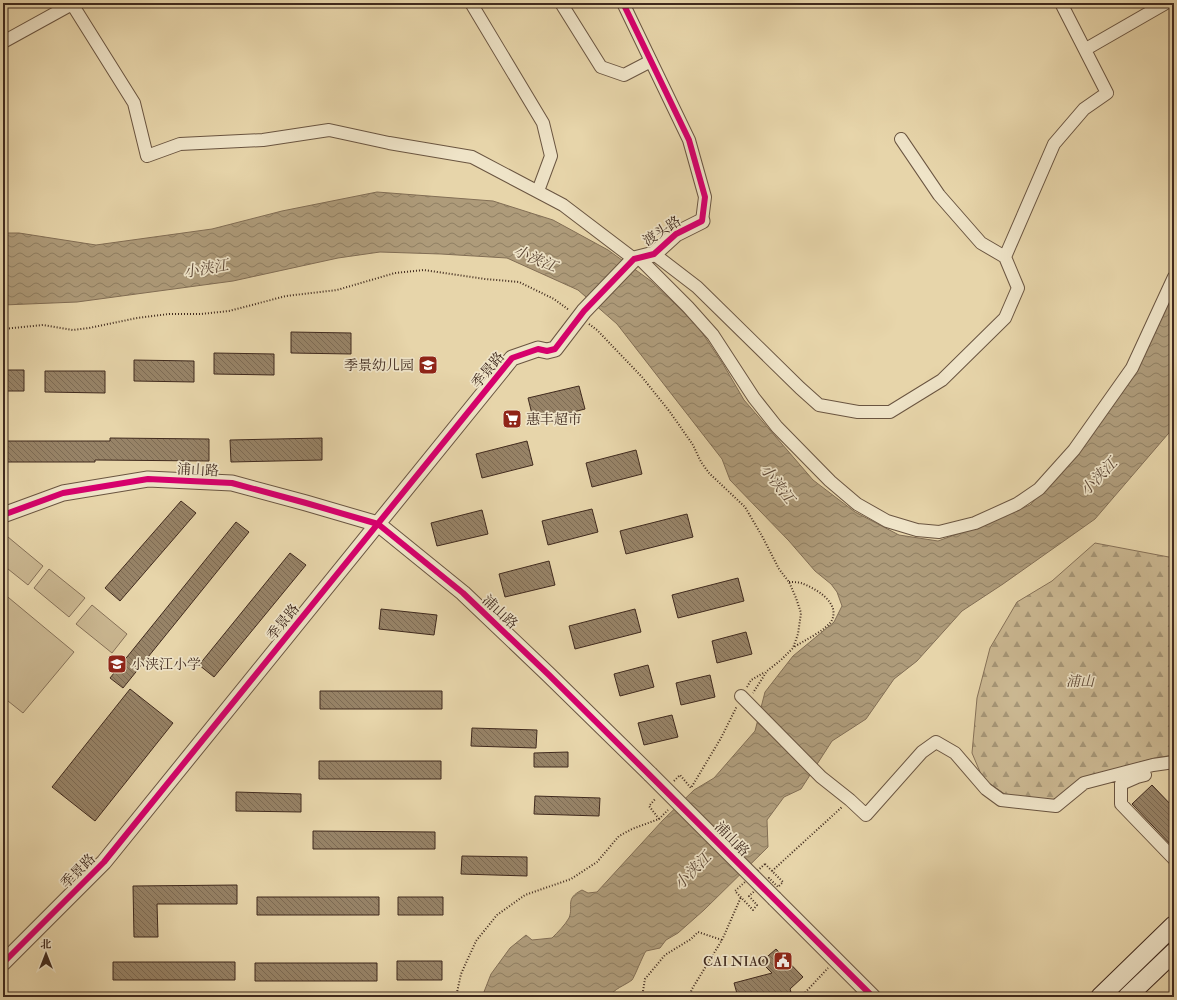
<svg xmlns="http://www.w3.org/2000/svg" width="1177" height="1000" font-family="'IM FELL Double Pica','Noto Serif SC',serif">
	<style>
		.green { fill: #cbb892; stroke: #867158 }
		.forest { fill: url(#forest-firs); stroke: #867158 }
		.water { fill: url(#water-waves); stroke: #826e55 }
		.building { fill: url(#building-back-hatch); stroke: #402a1e }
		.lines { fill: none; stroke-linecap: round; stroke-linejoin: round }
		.minor-casing { stroke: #6a5541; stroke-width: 14 }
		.tertiary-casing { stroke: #6a5541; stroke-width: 17 }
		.secondary-casing { stroke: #402a1e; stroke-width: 20 }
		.path { stroke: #402a1e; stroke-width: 2; stroke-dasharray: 1 2; stroke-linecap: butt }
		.minor { stroke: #efe4c8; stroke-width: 12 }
		.tertiary { stroke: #efe4c8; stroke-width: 15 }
		.secondary { stroke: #efe4c8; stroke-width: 18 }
		.tertiary-bridge-casing { stroke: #6a5541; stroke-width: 17; stroke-linecap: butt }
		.tertiary-bridge { stroke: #efe4c8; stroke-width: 15 }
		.cycleway-casing { stroke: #efe4c8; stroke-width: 8 }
		.cycleway { stroke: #d6006c; stroke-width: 6 }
		.labels { text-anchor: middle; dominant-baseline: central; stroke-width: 3.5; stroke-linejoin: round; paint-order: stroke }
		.street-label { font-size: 14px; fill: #402a1e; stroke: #efe4c8 }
		.poi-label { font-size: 14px; fill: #402a1e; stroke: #efe4c8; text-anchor: end }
		.park-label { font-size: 14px; font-style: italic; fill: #5c4635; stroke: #efe4c8 }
		.water-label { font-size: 15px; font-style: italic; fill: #5c4635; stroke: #efe4c8 }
	</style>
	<defs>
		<pattern id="forest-firs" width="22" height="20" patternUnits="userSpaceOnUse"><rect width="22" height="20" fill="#cbb892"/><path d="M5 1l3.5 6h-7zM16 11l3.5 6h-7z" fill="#a69677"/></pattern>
		<pattern id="water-waves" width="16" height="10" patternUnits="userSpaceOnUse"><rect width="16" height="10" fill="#ae9b7a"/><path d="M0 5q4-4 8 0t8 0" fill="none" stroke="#8f7f63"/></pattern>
		<pattern id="building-back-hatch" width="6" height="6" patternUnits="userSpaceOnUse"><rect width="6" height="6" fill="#978367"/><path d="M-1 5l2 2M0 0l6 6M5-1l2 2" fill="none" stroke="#7d6b54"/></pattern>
	</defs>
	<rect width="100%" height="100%" fill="#e7d5aa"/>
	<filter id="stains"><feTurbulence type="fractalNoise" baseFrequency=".005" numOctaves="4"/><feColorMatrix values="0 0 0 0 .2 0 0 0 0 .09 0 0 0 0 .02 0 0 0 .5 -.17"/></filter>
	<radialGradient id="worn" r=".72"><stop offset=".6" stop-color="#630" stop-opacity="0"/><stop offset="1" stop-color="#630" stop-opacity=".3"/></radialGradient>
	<path class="green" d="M8,537L43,566L28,585L3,565V543Z
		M49,569L85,598L69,617L34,588Z
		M3,593L74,652L23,713L3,697Z
		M92,605L127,634L112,653L76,624Z"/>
	<path class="forest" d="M1095,543L1174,558V755L1155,758L1082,778L1049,804L1009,797L983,779L972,753L977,698L990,648L1017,602L1052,581Z"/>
	<path class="water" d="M377,192L493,201L553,220L608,250L651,281L697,325L723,364L744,400L813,480L855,512L899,535L938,541L982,525L1030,505L1080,451L1174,288V427L1095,519L1003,584L962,611L917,661L894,679L866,719L832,741L801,789L784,797L767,820L768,847L704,910L678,933L666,940L660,948L646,951C643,955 634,978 632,980C624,986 615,988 609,997H482L491,974L510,948L526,935L532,940L552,938C558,932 565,925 569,918C574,906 564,899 582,890L588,893L597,892L663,820L694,790L714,778L755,731L765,692L793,656L834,622L842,606L837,592L831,584L815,571L789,541L730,480L722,459L617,324L578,290L507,258L441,254L380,252L338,258L233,281L77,302L3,305V233H19L96,245L212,229L282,211Z"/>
	<path class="building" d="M291,332L351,333V354L291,353Z
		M214,353L274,354V375L214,374Z
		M134,360L194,361V382L134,381Z
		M3,370H24V391H3Z
		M45,371H105V393L45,392Z
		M579,386L585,409L534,422L528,398Z
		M110,438L209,439V461L95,460V462H3V441H110Z
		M322,438V460L231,462L230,440Z
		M527,441L533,465L482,478L476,454Z
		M636,450L642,474L592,487L586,463Z
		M181,501L196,513L120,601L105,588Z
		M592,509L598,532L548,545L542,521Z
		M482,510L488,534L437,546L431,523Z
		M687,514L693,537L626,554L620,531Z
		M236,522L249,532L123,688L110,678Z
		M290,553L306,565L214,677L199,665Z
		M549,561L555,585L505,597L499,574Z
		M738,578L744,601L678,618L672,595Z
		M381,609L437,615L434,635L379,629Z
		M635,609L641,632L575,649L569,626Z
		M746,632L752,654L717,663L712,641Z
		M648,665L654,687L620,696L614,674Z
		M710,675L715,697L681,705L676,683Z
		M130,689L173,723L95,821L52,787Z
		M320,691H442V709H320Z
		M672,715L678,737L644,745L638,723Z
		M472,728L537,730L536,748L471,746Z
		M568,752V767H534V753Z
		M319,761H441V779H319Z
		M1152,785L1174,808V848L1132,804Z
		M236,792L301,794V812L236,811Z
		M535,796L600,798L599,816L534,814Z
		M313,831L435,832V849H313Z
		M462,856L527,857V876L461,874Z
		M237,885V904H157L158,937H134L133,886Z
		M257,897H379V915H257Z
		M398,897H443V915H398Z
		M776,949L803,977L790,989L791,992L771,997H738L734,983L772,973L761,962Z
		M397,961H442V980H397Z
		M113,962H235V980H113Z
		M255,963H377V981H255Z"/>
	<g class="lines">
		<defs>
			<path id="minor" d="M471,3L543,123L551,156L538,191
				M561,3L601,67L624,75L651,61
				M623,3L689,140L705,197L702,221
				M3,42L72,4L134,103L147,156L180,144L263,140L329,130L389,143L472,157L563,205L634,259
				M1086,49L1166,3
				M654,254L697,287L800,388L819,405L858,412H890L942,380L1005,318L1018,288L1005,257L981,243L939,195L901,139
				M1005,257L1054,144L1084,109L1107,93L1061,3
				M639,258L688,307L713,335L754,398L777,427L830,481L857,504L887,521L917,530L939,532L975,523L1017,504L1039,489L1074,450L1132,368L1174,277
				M741,696L821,777L850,800L866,815L922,752L936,742L955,753L986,789L1001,800L1056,806L1084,783L1153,765L1174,762
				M1145,775L1137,777L1121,784V804L1174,859"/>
			<path id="tertiary" d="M3,515L63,493L148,479L232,483L306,503L378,524L463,593L549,675L650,774
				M775,899L873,997
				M3,963L104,862L512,358L538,349L547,351L555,349L584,311L634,259L654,254L676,234L702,221"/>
			<path id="secondary" d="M1100,997L1174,925
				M1127,997L1174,952"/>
		</defs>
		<use href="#minor" class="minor-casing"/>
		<use href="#tertiary" class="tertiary-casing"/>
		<use href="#secondary" class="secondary-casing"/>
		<path class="path" d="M589,324L597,330L642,377L670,412L693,445L701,462L709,473L745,507L762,536L779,569L789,582L796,598L801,613L798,634L793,648L781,660L767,671L753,693
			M3,329L43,325L73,330L89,328L137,318L169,314H201L229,311L286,296L337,290L395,273L424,270L485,279L519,282L554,299L569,310
			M789,582C793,582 797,582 801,583C815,588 840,602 832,620C827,630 803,641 794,647
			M747,687L751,680L765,672
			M674,781L680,775L691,788L721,738L737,706
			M659,819L668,810
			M765,864L783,882L778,887L769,878L749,896L757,905L753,910L735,891Z
			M772,871L842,807
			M456,997L461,974L476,941L497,915L525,895L571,879L597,862L619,836L632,829L659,819L649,806L656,798
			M642,997L645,979L665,955L691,939L698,932L722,940
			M689,997L692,989L722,940L741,897
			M801,997L828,968"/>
		<use href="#minor" class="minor"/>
		<use href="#tertiary" class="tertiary"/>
		<use href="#secondary" class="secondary"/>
		<defs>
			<path id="tertiary-bridge" d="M650,774L775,899"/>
		</defs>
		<use href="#tertiary-bridge" class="tertiary-bridge-casing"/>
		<use href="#tertiary-bridge" class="tertiary-bridge"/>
		<defs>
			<path id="cycleway" d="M3,515L63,493L148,479L232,483L306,503L378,524L463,593L549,675L873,997
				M3,963L104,862L512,358L538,349L547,351L555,349L584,311L634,259L654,254L676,234L702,221L705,197L689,140L623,3"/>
		</defs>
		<use href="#cycleway" class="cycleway-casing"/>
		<use href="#cycleway" class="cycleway"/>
	</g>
	<defs>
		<symbol id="school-square" viewBox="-11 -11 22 22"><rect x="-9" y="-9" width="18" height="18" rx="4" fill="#8f2418" stroke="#efe4c8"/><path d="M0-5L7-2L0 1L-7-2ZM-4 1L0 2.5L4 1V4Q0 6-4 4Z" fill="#fff"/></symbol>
		<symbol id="supermarket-square" viewBox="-11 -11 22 22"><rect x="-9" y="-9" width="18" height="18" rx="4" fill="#8f2418" stroke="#efe4c8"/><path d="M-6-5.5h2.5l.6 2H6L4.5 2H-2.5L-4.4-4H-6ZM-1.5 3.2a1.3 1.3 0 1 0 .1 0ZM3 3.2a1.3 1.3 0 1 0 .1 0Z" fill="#fff"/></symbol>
		<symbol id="civic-square" viewBox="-11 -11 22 22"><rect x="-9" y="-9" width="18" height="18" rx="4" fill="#8f2418" stroke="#efe4c8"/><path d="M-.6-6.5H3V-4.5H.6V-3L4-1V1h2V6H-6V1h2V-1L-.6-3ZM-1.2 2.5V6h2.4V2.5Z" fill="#fff"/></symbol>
	</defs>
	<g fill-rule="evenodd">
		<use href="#school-square" x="417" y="354" width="22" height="22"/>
		<use href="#supermarket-square" x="501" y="408" width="22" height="22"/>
		<use href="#school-square" x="106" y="653" width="22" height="22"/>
		<use href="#civic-square" x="772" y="950" width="22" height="22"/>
	</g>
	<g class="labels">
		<g class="street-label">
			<text transform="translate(662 231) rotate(-33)">渡头路</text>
			<text transform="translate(488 370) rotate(-50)">季景路</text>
			<text transform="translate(198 470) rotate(3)">浦山路</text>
			<text transform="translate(500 612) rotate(43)">浦山路</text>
			<text transform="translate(283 622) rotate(-51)">季景路</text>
			<text transform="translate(732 839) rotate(45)">浦山路</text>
			<text transform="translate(78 871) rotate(-45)">季景路</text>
		</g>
		<g class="poi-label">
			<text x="414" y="365">季景幼儿园</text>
			<text x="526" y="419" text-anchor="start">惠丰超市</text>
			<text x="131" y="664" text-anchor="start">小浃江小学</text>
			<text x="769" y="961">CAI NIAO</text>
		</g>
		<g class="park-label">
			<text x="1080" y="681">浦山</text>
		</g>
		<g class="water-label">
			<text transform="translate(535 259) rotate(23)">小浃江</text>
			<text transform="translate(206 269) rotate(-10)">小浃江</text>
			<text transform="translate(1099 477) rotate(-46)">小浃江</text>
			<text transform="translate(777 484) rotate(52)">小浃江</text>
			<text transform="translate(693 871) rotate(-46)">小浃江</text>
		</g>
	</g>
	<rect width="1177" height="1000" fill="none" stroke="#e7d5aa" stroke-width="16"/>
	<rect x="4" y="4" width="1169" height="992" fill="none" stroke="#402a1e" stroke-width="2"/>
	<rect x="8" y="8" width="1161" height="984" fill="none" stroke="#402a1e"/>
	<g transform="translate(46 954)" stroke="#efe4c8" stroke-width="3" paint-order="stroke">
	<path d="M0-3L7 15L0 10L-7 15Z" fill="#402a1e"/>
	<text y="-6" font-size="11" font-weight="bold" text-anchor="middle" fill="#402a1e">北</text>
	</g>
	<rect width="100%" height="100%" filter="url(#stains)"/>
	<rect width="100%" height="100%" fill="url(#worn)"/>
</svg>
